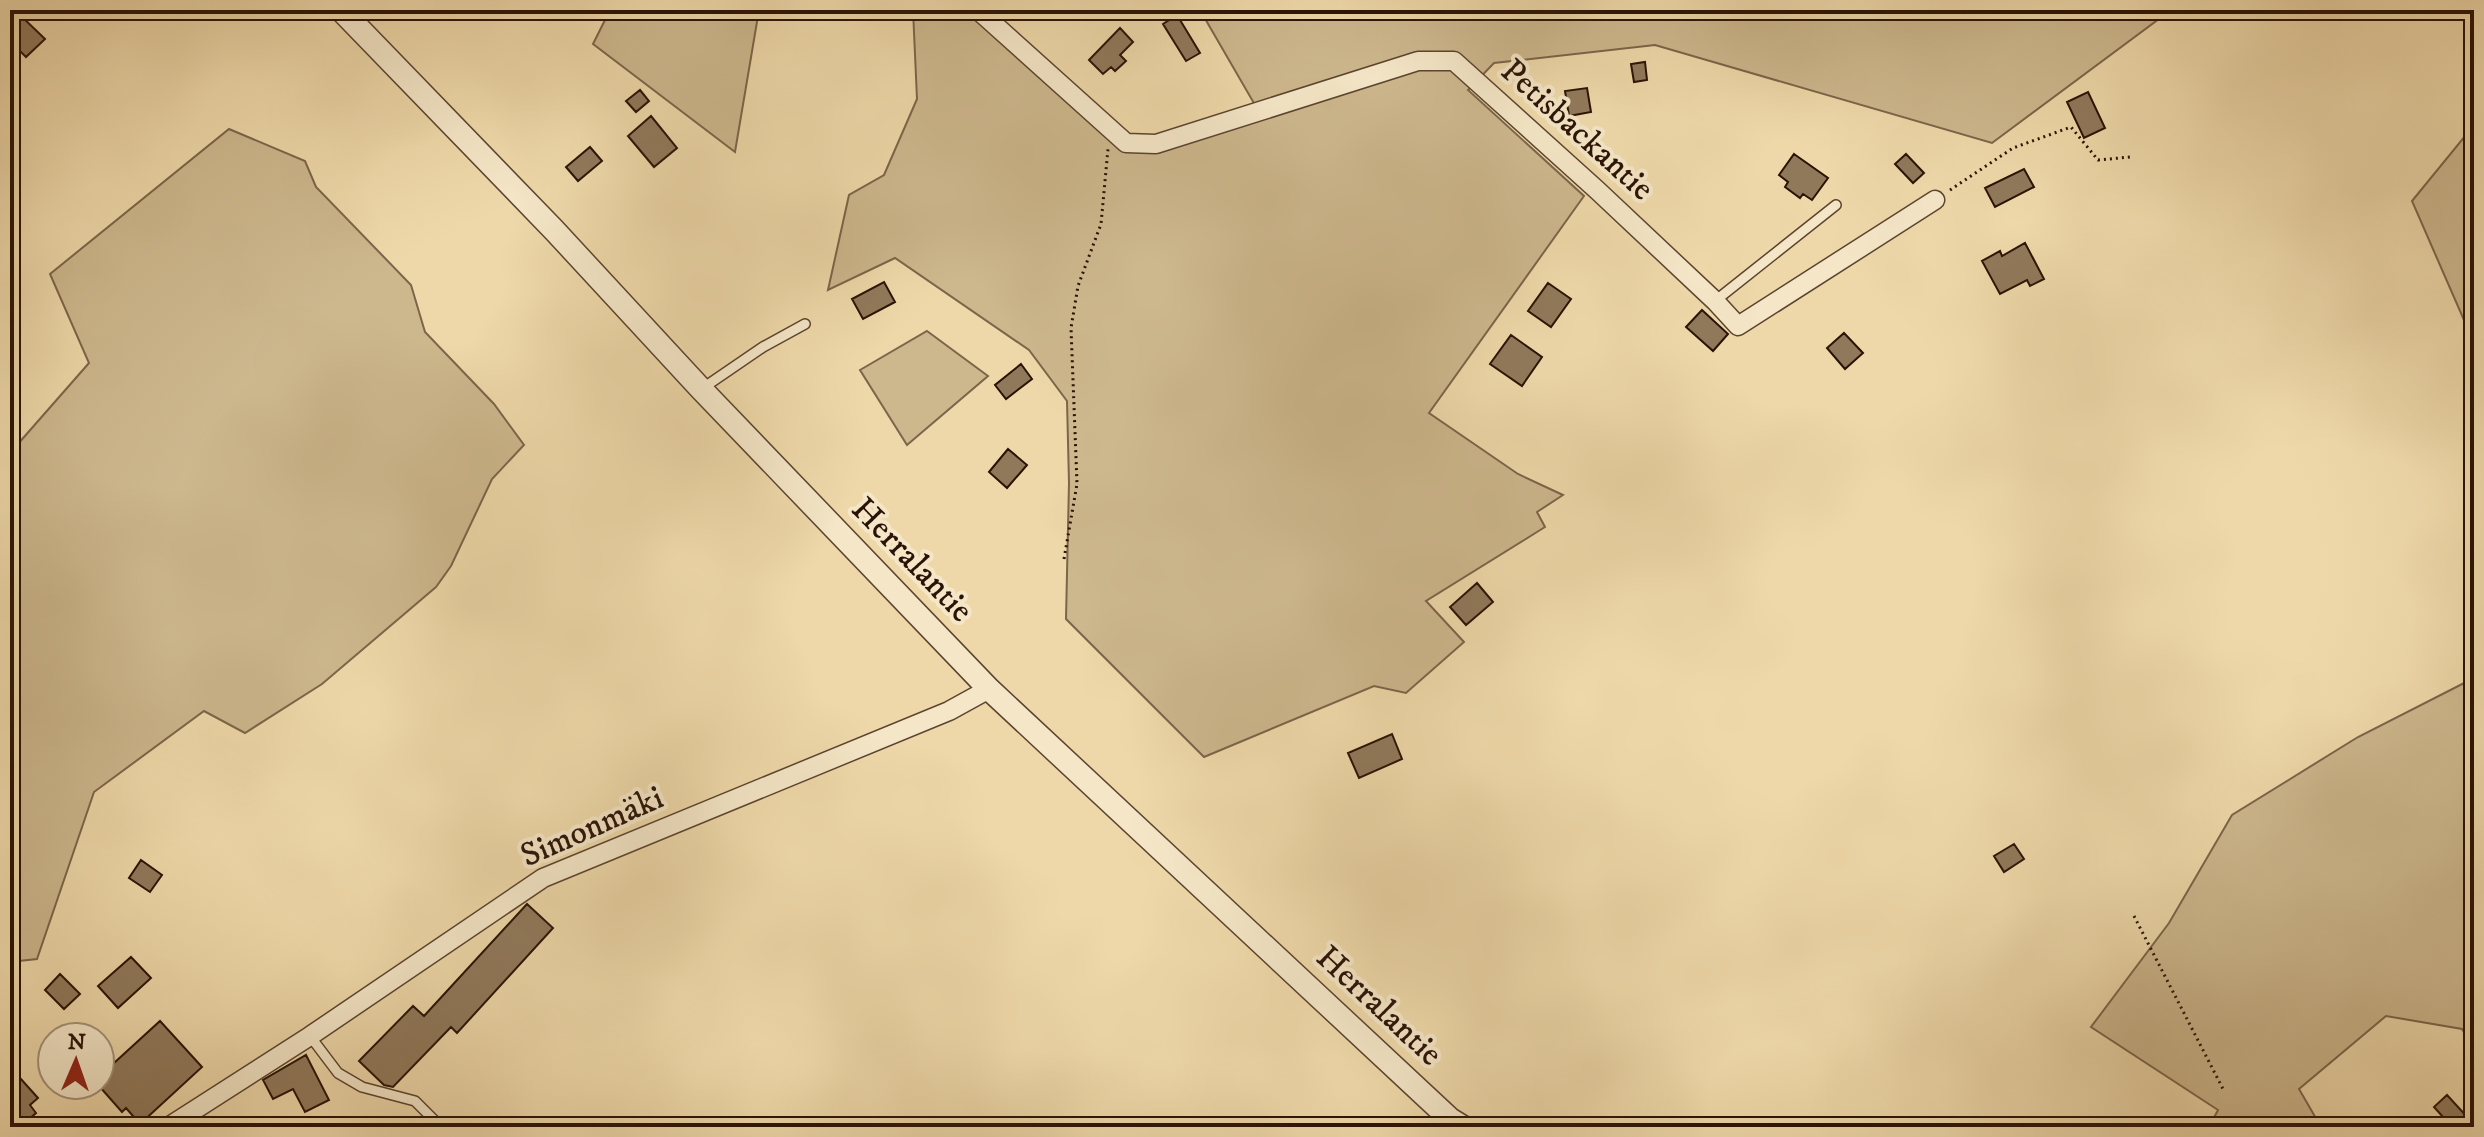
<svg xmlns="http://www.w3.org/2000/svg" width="2484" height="1137" font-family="'IM FELL DW Pica',serif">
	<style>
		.green { fill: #cdb78d; stroke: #7c654a; stroke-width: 2 }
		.building { fill: #90795b; stroke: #2a1306; stroke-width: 2 }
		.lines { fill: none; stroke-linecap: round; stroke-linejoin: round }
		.service-casing { stroke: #5b442f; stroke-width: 12 }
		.minor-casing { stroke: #5b442f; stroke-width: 21 }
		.tertiary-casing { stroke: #5b442f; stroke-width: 25 }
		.path { stroke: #2a1306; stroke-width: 3; stroke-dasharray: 2 4; stroke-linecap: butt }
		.service { stroke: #f4e6c7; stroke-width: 9 }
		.minor { stroke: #f4e6c7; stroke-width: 18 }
		.tertiary { stroke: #f4e6c7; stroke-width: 22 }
		.labels { text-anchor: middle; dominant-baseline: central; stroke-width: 8; stroke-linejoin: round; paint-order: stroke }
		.street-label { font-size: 34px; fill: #2a1306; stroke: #f4e6c7 }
	</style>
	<rect width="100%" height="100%" fill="#eed8a9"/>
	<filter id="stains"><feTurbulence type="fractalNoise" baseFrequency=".0025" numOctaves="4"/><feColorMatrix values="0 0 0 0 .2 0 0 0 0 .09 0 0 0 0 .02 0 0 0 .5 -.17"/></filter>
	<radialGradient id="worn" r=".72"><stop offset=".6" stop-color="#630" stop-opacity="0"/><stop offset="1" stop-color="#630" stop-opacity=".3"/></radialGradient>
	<path class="green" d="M610,10H759L735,152L593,44Z
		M913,10H969L1124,149L1262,117L1200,10H2171L1992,143L1655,45L1494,63L1468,90L1584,196L1429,413L1518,474L1563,495L1537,512L1545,527L1426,601L1464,642L1406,693L1374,686L1204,757L1066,619L1069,483L1067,401L1029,350L895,258L828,290L849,195L884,175L917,99Z
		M2474,125V343L2412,201Z
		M229,129L305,161L316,187L411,285L425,332L494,404L524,445L492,479L451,566L436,587L322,684L245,733L204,711L94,792L37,959L10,962V453L89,363L50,274Z
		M927,331L988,376L907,445L860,370Z
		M2474,678V1048L2462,1029L2386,1016L2299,1089L2321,1127H2209L2218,1110L2091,1027L2169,923L2232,815L2358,737Z"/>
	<path class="building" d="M18,13L45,39L26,57L10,41V21Z
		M1177,15L1200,53L1186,61L1163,24Z
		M1120,28L1133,42L1120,55L1126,61L1115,71L1111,67L1103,74L1089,60Z
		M1645,62L1647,80L1634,82L1631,64Z
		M1587,88L1591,112L1569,116L1565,91Z
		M640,90L649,101L636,112L626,101Z
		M2088,92L2105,128L2084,138L2067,102Z
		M651,116L677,148L654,167L628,136Z
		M590,147L602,161L578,181L566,167Z
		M1794,154L1828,178L1812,200L1803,194L1800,198L1785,187L1788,182L1779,175Z
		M1906,154L1924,173L1913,183L1895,164Z
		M2024,169L2034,187L1995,207L1985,188Z
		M2025,243L2044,279L2030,286L2027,280L2000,294L1982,261L2000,251L2002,256Z
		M884,282L895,302L863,319L852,299Z
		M1548,283L1571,299L1551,327L1528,311Z
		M1702,310L1728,334L1713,351L1686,327Z
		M1844,333L1863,353L1845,369L1827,348Z
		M1511,335L1542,357L1522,386L1490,364Z
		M1021,364L1032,379L1006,399L995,385Z
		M1008,449L1027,465L1007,488L989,472Z
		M1477,583L1493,602L1466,625L1450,607Z
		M1392,734L1402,759L1359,778L1348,753Z
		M2014,844L2024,859L2004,872L1994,856Z
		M141,860L162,875L150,892L129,878Z
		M527,904L553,928L457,1033L451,1027L393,1087L384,1085L359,1061L413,1006L424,1016Z
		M131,957L151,978L118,1008L98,986Z
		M60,974L80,994L64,1009L45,990Z
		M160,1021L202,1067L140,1124L126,1108L122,1112L100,1087V1047L114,1063Z
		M306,1055L329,1100L305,1112L293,1089L273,1099L263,1080Z
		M20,1078L38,1098L30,1105L36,1113L20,1127L10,1116V1088Z
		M2447,1095L2469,1119L2460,1127H2452L2434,1107Z"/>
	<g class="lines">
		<defs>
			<path id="service" d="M1715,301L1836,205
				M703,388L763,347L805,324
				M310,1036L338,1073L362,1087L415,1101L441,1127"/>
			<path id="minor" d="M978,10L1126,143L1156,144L1418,61H1454L1597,190L1715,301L1738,326L1935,200
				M168,1127L310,1036L543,878L949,711L989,689"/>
			<path id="tertiary" d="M341,10L554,230L701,389L989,689L1450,1119L1463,1127"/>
		</defs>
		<use href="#service" class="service-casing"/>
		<use href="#minor" class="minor-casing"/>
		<use href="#tertiary" class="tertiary-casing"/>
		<path class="path" d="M1950,190L2013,148L2071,127L2098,160L2130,157
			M1064,559L1077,484L1071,328L1078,286L1101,224L1108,149
			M2134,916L2223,1089"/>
		<use href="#service" class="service"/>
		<use href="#minor" class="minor"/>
		<use href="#tertiary" class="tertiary"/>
	</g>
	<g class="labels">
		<g class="street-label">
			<text transform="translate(1577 130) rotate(42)">Petisbackantie</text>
			<text transform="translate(912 560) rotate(46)">Herralantie</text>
			<text transform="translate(592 827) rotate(-24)">Simonmäki</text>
			<text transform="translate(1379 1006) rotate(43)">Herralantie</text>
		</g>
	</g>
	<rect width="2484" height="1137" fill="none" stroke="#eed8a9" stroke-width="40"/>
	<rect x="12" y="12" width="2460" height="1113" fill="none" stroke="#2a1306" stroke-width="4"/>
	<rect x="20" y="20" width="2444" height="1097" fill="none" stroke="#2a1306" stroke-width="2"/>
	<g transform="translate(76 1061) rotate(2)"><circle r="38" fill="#f4e6c7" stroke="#a3927a" stroke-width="2"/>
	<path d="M0-6L14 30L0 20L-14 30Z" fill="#8f2418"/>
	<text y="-12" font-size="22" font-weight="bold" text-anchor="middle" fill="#2a1306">N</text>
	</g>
	<rect width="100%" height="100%" filter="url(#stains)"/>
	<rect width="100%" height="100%" fill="url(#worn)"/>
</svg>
